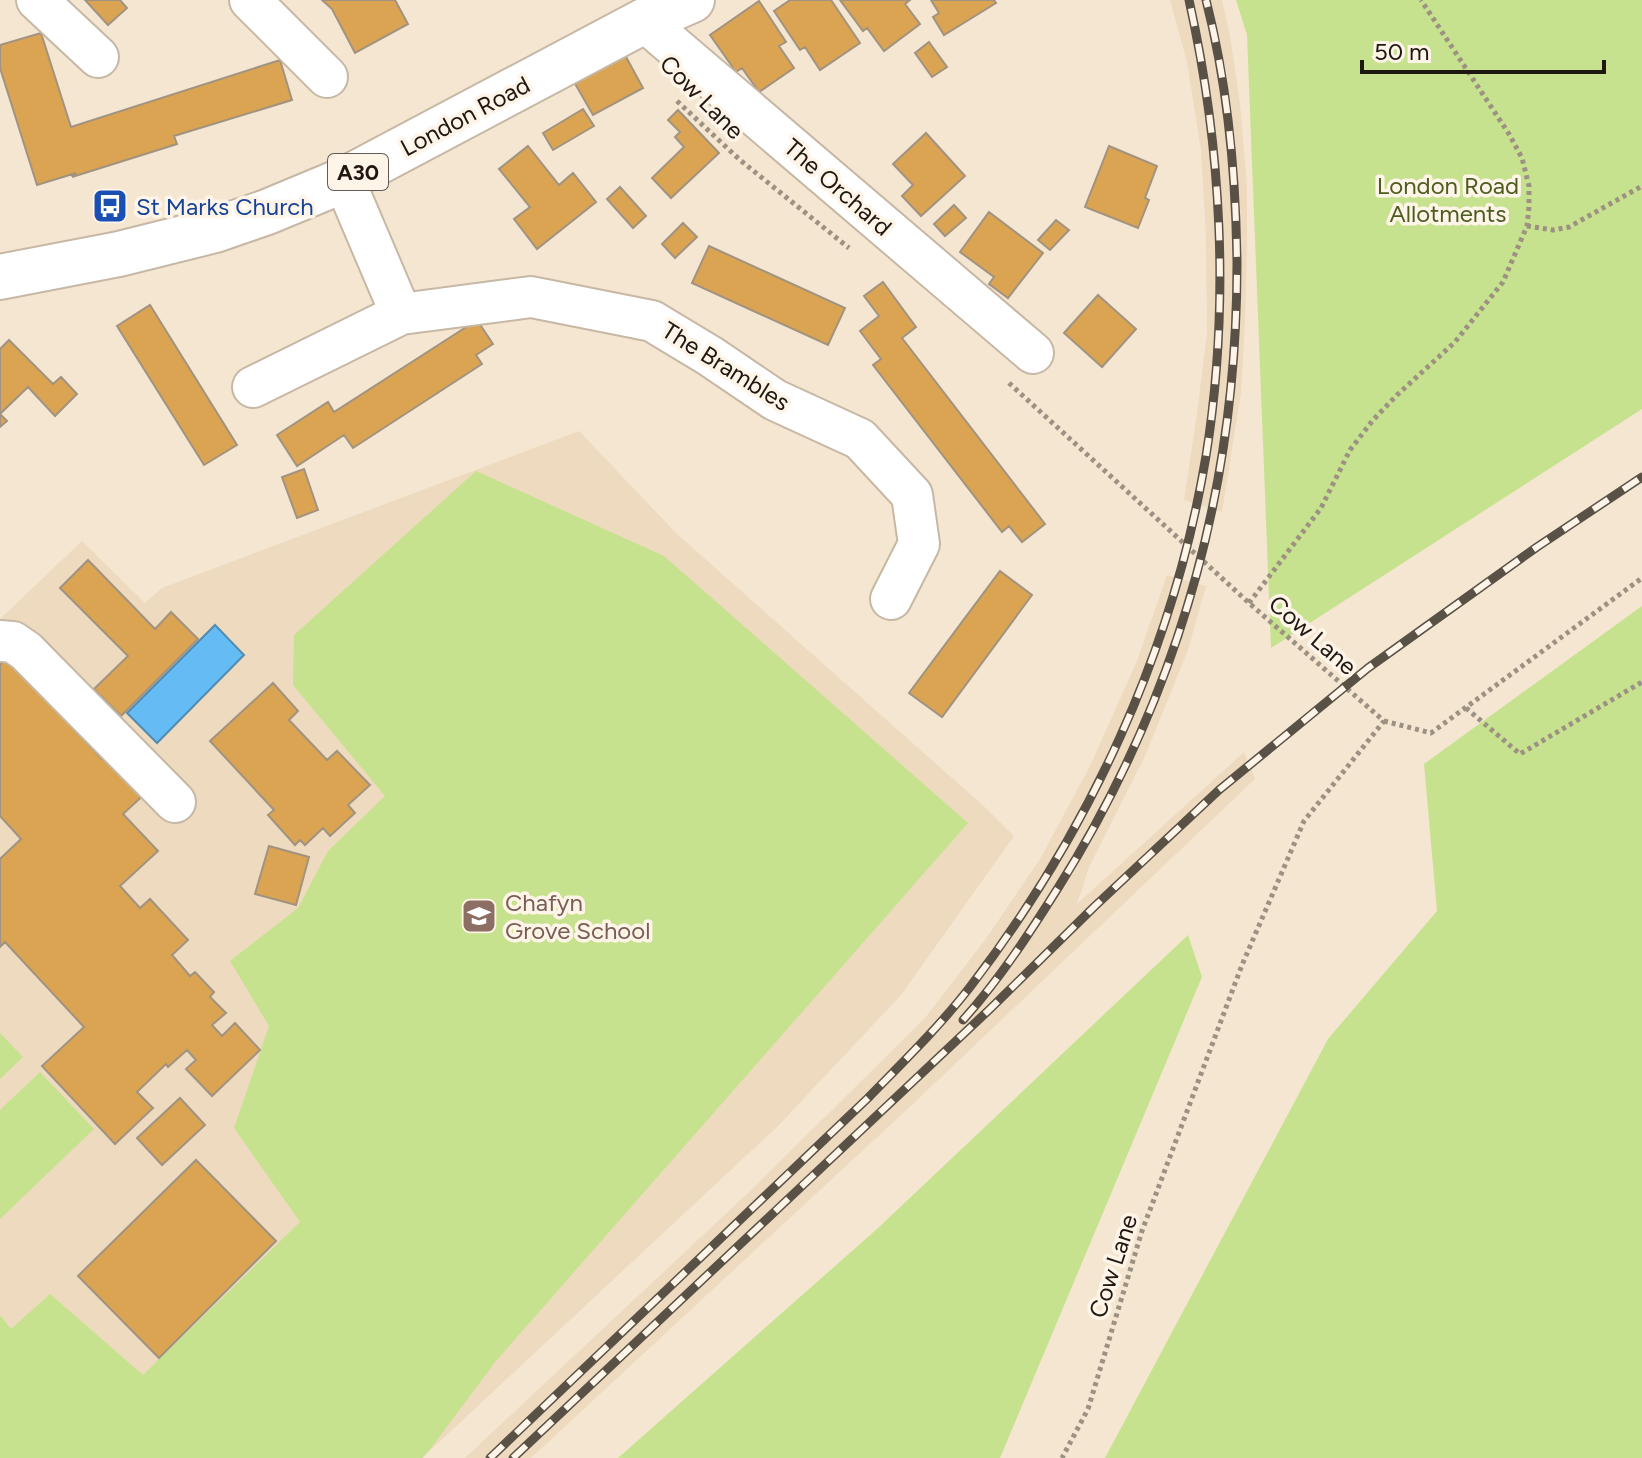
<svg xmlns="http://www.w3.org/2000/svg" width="1642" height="1458" font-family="Figtree,sans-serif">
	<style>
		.built { fill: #eddabf }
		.green { fill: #c7e28e }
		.water { fill: #65bcf5; stroke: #508bb1; stroke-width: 2 }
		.building { fill: #daa452; stroke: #a19380; stroke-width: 2 }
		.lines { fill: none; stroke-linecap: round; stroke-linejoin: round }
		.minor-casing { stroke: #c6b8a4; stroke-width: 44 }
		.highway-casing { stroke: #c6b8a4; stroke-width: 48 }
		.path { stroke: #9c9182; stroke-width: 5; stroke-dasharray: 4 4; stroke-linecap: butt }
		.minor { stroke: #fff; stroke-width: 40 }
		.highway { stroke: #fff; stroke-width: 44 }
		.rail-casing { stroke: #595146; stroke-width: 9 }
		.rail { stroke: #fef4e8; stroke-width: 6; stroke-dasharray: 18; stroke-linecap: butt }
		.labels { text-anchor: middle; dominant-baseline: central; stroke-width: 7; stroke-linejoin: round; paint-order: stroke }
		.shield { fill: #fef4e8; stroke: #615a52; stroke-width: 2 }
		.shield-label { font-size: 22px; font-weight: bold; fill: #1e1811 }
		.street-label { font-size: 24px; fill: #1e1811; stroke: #fef4e8 }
		.park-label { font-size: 24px; fill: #4d5d20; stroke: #fef4e8 }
		.transit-label { font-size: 24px; fill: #164399; stroke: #fef4e8; text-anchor: start }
		.education-label { font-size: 24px; fill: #785e54; stroke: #fef4e8; text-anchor: start }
	</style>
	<rect width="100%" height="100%" fill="#f5e6d2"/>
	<path class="built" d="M1170,0H1222L1230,36L1240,104L1247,186V250L1245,321L1241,393L1222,512L1184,500L1196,421L1207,333L1206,236L1201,150L1187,62Z
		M579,431L677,534L987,809L1014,836L901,995L778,1126L422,1458H0V619L82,541L145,603L162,588Z
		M1167,575L1206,586L1188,650L1145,756L1089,867L1077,904L1244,752L1255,779L915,1102L531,1458H465L749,1192L925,1018L985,940L1040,859L1090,766L1137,661Z"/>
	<path class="green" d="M1236,0H1642V409L1271,648L1247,35Z
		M476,471L664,556L968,823L496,1361L428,1452L422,1458H0V1315L11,1329L50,1294L143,1375L300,1222L234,1128L269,1026L230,961L298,908L328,851L385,796L293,685L294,635Z
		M1642,606V1458H1105L1328,1039L1437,911L1424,764Z
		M1188,935L1202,977L1000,1458H618L878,1228Z
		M0,1033L23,1057L0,1079Z
		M40,1072L94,1129L0,1219V1110Z"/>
	<path class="water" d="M215,625L244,655L157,743L127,713Z"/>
	<path class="building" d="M85,0H120L127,8L108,25Z
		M322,0H395L408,24L355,53L332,9Z
		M790,0H831L860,43L820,70L805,47L800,50L774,11Z
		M840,0H910L905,4L920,24L884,51L867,28L863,31Z
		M931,0H994L996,3L944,35L933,17L939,13Z
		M759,1L786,42L779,46L794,68L759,92L742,68L736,72L710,35Z
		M41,33L71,127L280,60L292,100L174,136L177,144L72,177L76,173L37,185L0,68V45Z
		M929,42L947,67L932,77L915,53Z
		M625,55L643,88L593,115L574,82Z
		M583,109L594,126L553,150L543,133Z
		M678,110L719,153L671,198L652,178L684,147L675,137L680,132L668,120Z
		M926,133L965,176L921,216L902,196L913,185L893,164Z
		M528,146L559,185L573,173L596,202L537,249L514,219L530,207L499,169Z
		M1109,146L1157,166L1145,198L1149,200L1138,228L1085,207Z
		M620,187L646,216L633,228L607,199Z
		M954,205L966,218L945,236L934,224Z
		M989,212L1043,253L1008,298L989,284L994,277L960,252Z
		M1056,220L1069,230L1050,250L1038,240Z
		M683,223L697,237L675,258L662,244Z
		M709,246L845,308L828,345L692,283Z
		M883,282L916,327L902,338L1045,524L1022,542L1009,526L1002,532L873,365L881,359L860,331L879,316L864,296Z
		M1098,295L1136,329L1102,367L1064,333Z
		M150,305L237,445L204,465L117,326Z
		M477,320L493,344L476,355L482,364L353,448L344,435L297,466L277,435L328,402L334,412Z
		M9,340L53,384L61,377L77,394L55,416L28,387L0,414L7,421L0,427V349Z
		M304,469L318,510L297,518L282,477Z
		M88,560L155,629L171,612L198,639L121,716L94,689L128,656L60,588Z
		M1000,571L1032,595L942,717L909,693Z
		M7,658L102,759L112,749L150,789L123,814L158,851L120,886L140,908L150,899L188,940L172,955L190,976L195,972L214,992L210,997L226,1013L212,1025L222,1036L235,1023L260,1050L212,1096L186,1069L196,1060L187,1050L168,1067L166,1064L137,1092L153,1108L115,1144L42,1066L84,1027L5,942L0,947V859L21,839L0,816V665Z
		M273,683L298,711L289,720L327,760L337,751L370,785L348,805L355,813L330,836L323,828L305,845L300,840L295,845L268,815L274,810L210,741Z
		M269,846L309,857L296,905L255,894Z
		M180,1098L205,1125L162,1165L137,1138Z
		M196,1160L276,1241L159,1358L78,1276Z"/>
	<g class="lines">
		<defs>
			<path id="minor" d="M37,0L98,57
				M250,0L327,77
				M644,21L1033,353
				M344,180L401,314
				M253,387L401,314L531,297L652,321L710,356L775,400L860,439L912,495L919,544L891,599
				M0,641L13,642L26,651L175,802"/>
			<path id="highway" d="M0,277L119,254L215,230L267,212L344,180L644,21L692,0"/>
		</defs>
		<use href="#minor" class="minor-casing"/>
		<use href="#highway" class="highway-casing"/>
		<path class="path" d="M677,101L740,160L849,248
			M1527,226L1553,230L1569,227L1642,186
			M1009,383L1249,603L1384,721L1304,821L1242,965L1142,1231L1088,1409L1062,1458
			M1249,603L1321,508L1350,450L1373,420L1397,395L1455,342L1503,282L1527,226L1529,207V186L1522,158L1509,134L1421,0
			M1466,708L1520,754L1642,682
			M1384,721L1431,733L1642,578"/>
		<use href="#minor" class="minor"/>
		<use href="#highway" class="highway"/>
		<defs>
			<path id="rail" d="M963,1020C999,980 1029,934 1058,888C1178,697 1237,489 1237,264C1236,175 1228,86 1206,0
				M490,1458L868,1098C903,1062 940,1026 970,987C1089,832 1174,649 1206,456C1230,306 1222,148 1189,0
				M513,1458L991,1008L1095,906L1219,790L1368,668L1537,547L1642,477"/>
		</defs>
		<use href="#rail" class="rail-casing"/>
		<use href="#rail" class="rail"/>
	</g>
	<defs>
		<symbol id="bus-square" viewBox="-11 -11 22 22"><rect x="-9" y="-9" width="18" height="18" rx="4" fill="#1a4fb4" stroke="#fef4e8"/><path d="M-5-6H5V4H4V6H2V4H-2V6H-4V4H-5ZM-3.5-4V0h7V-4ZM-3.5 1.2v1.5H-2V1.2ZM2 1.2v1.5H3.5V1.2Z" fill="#fff"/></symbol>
		<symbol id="school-square" viewBox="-11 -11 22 22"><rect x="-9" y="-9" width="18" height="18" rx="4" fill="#8d6e63" stroke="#fef4e8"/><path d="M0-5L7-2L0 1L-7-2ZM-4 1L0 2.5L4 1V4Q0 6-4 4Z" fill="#fff"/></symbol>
	</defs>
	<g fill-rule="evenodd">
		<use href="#bus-square" x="90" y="186" width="40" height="40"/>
		<use href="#school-square" x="459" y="896" width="40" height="40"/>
	</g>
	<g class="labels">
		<rect class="shield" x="328" y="154" width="60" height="36" rx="6"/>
		<g class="shield-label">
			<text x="358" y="172">A30</text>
		</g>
		<g class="street-label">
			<text transform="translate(702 97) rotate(45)">Cow Lane</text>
			<text transform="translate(465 116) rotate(-28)">London Road</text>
			<text transform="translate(838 187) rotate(41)">The Orchard</text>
			<text transform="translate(726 366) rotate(32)">The Brambles</text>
			<text transform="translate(1313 635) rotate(41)">Cow Lane</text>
			<text transform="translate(1113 1266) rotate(-72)">Cow Lane</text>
		</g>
		<g class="park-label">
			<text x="1448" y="185">London Road<tspan x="1448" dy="28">Allotments</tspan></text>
		</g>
		<g class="transit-label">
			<text x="136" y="206">St Marks Church</text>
		</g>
		<g class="education-label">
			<text x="505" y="902">Chafyn<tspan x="505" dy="28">Grove School</tspan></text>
		</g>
	</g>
	<path d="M1362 60v12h242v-12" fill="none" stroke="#1e1811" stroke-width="4"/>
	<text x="1374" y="60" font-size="24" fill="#1e1811" stroke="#fef4e8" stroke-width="6" paint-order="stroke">50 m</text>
</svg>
